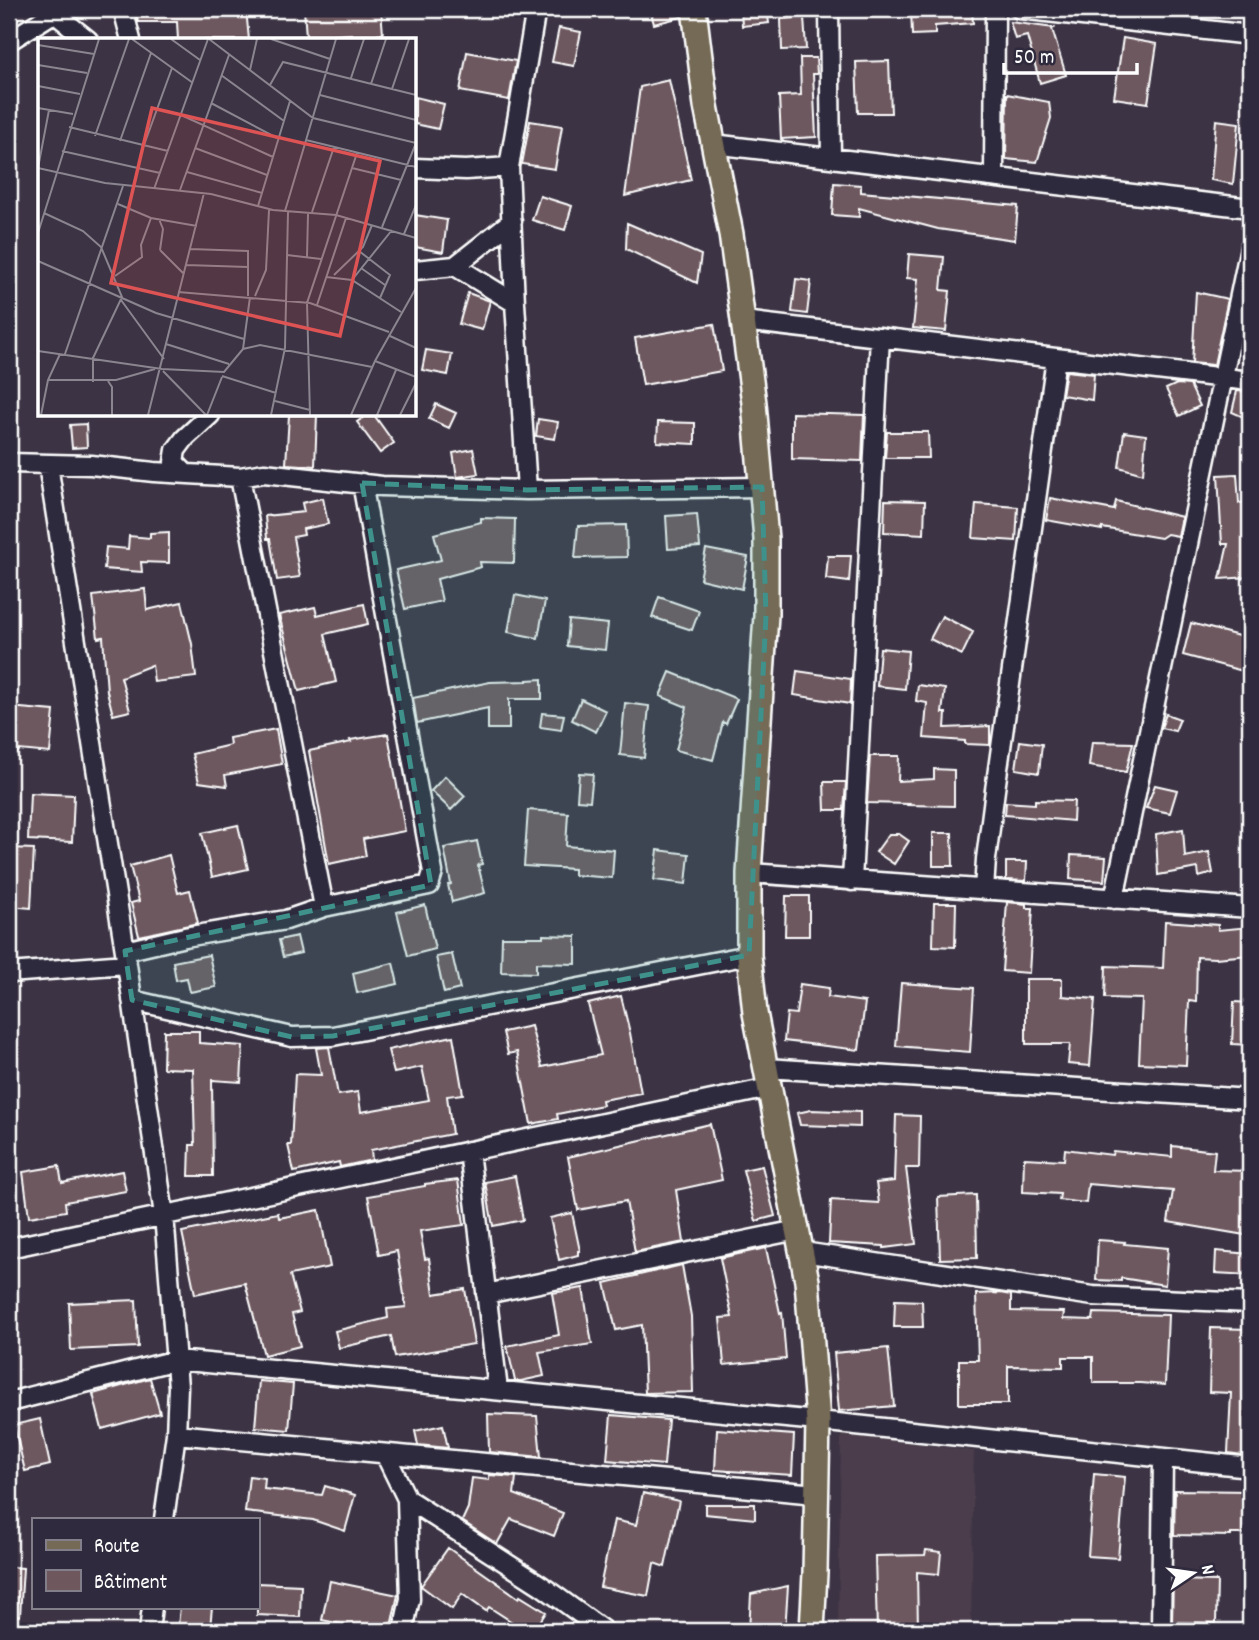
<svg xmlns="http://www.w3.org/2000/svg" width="1259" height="1640" font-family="Dekko,sans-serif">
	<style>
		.built { fill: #4b3e4c }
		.building { fill: #6e585e; stroke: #fff; stroke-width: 2 }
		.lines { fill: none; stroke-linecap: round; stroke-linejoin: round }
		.minor-casing { stroke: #fff; stroke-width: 23 }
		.major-casing { stroke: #fff; stroke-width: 28 }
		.minor { stroke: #2f2a3d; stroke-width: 18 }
		.major { stroke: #756a55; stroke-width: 23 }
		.marked { fill: #3f918b; fill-opacity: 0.2; stroke: #3f918b; stroke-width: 5; stroke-dasharray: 14 9; stroke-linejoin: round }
		.inset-road { fill: none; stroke: #8a858f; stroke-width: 2 }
		.view { fill: #de5353; fill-opacity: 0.15; stroke: #de5353; stroke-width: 3.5 }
		.inset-edge { fill: none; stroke: #fff; stroke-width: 3.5 }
	</style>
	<rect width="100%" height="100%" fill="#3c3344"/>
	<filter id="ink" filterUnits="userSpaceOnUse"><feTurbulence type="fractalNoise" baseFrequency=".0143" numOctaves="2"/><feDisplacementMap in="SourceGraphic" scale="14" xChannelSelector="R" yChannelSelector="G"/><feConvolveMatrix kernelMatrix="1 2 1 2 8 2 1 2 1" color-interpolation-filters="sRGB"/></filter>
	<g filter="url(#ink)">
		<path class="built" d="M841,1434L974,1451L971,1631H838Z"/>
		<path class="building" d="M135,9H246L249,40H178L177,22H138Z
			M304,9H381L383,34L352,37V34L306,37Z
			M650,9H680L681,17L654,24Z
			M741,9H767L769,23L742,26Z
			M911,9H972L973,23L935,26V34L912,35Z
			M804,17L806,49L782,50L781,19Z
			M1010,22L1054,28L1052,29L1066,75L1040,83L1027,36L1015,39Z
			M559,28L581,32L574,66L552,62Z
			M1123,38L1157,44L1148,103L1114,98Z
			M467,52L516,61L509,100L460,91Z
			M800,58H816L817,74H813L816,137L781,139L779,96L801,95Z
			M889,61L891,113H858L856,62Z
			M669,80L691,180L625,196L640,87Z
			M1007,94L1049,102L1051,118L1037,162L1006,159Z
			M415,97L444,104L438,129L415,124Z
			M1216,120L1239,123L1233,184L1211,180Z
			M530,121L562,126L555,169L522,164Z
			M834,183L861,185V192L1018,206L1015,240L938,229L859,208V217L832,215Z
			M540,196L572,206L565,230L532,220Z
			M415,215L447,220L443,252L415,247Z
			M627,223L701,255L697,283L626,249Z
			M909,254L944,257L941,290L950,291L946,331L913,328L918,279L907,278Z
			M796,279L811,281L807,314L792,312Z
			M1196,292L1228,299L1214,365L1192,363Z
			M468,293L490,301L482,330L459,324Z
			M714,324L722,371L643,385L635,338Z
			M426,350L452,354L448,375L422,370Z
			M1066,371L1094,374L1092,400L1062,395Z
			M1177,384L1190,385L1200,406L1179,416L1166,389Z
			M1237,391L1250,392V420L1232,412Z
			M436,404L456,413L449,428L429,419Z
			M792,413L864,415L862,461L792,459Z
			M289,415H317L315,466L286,464Z
			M367,415H374L394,443L380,453L357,422Z
			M538,419L558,422L555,439L536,436Z
			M658,422L695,423V444L657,442Z
			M86,424L87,447L72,448L70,425Z
			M887,432H928L929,458H885Z
			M1124,432L1146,435L1143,474L1119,467Z
			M473,449L478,474L457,477L453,453Z
			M1237,474L1239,503L1249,502L1250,577L1220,579L1228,544H1222L1218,475Z
			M323,498L328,524L303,529L304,535L293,537L300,577L277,580L270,539H267L265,516L304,512L302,503Z
			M1050,498L1114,510L1116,501L1182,517L1178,536L1167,534L1161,538L1102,528V530L1046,520Z
			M885,500L925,501L924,534L884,532Z
			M976,504L1018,507L1016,541L973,538Z
			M697,514L700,547L668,549L666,516Z
			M481,518L515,519L514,563L480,562L481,567L437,579L442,601L405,609L396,570L441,560L434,534L481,522Z
			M626,525L627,557L575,558L578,526Z
			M169,532V563L141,562L142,572L104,569L106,547L128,549L129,536L150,538V533Z
			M706,549L748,557L742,589L700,579Z
			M828,556H851L849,582L826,579Z
			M145,589L147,610L182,602L192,644L196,677L154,682L152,665L121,677L130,711L113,715L107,691L103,637L98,638L93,596Z
			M515,595L545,601L538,638L508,632Z
			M659,597L699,611L692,630L652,617Z
			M364,604L368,624L325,634L336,682L299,691L279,615L315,607L317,615Z
			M942,616L973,632L962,655L930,639Z
			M569,620L608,624L605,650L567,646Z
			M1191,623L1246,638L1243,647L1250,649V673L1183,655Z
			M880,648L908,651L905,689L877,686Z
			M797,671L851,679L850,704L794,695Z
			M670,672L737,699L726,724L723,722L713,760L676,750L687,707L660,696Z
			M542,679V699H509V729H488V708L417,723L413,698L490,682L527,681V680Z
			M918,685L945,689L942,713H946L945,728L990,726V745L965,744V741L924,738L927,703L916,701Z
			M581,699L606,711L596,732L572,720Z
			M625,703L649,706L644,758L620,755Z
			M9,707L54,711L50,753L19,750L9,764Z
			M542,713L564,715L561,730L540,727Z
			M1166,714L1180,719L1175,731L1161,728Z
			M276,729L282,764L225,775L227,786L199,782L192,754L230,745L229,738Z
			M388,734L405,831L363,839L366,856L329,864L309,751L351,742L350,740Z
			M1020,741L1042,744L1039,773L1016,769Z
			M1092,742L1133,743L1126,772L1089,766Z
			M870,756H899L898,781L934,779V769L954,770V806L908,805L909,804L867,803Z
			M579,773L593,774L590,801L577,800Z
			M445,776L465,796L451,810L431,791Z
			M824,782H846L844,810H825Z
			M1155,785L1177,790L1170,813L1146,808Z
			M30,793L74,795L72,842L28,840Z
			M1035,800L1074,801L1073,821L1005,815L1006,802L1035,804Z
			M528,810L568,813L566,846L614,850L612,878L574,875V869L524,866Z
			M238,825L248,869L212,877L202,833Z
			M1183,829L1185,857L1209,852L1213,873L1199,877L1198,868L1158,875L1156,834Z
			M933,833H952L953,866H933Z
			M889,834H899L909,841L894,864L876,852Z
			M477,841L482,864L478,865L485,893L452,902L448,885L451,884L444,848Z
			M9,848L34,849L31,908L9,906Z
			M658,850L689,854L686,884L654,880Z
			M169,855L178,893L190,890L198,923L139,936L131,903L139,901L130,866Z
			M1071,855L1106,857L1104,881L1070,879Z
			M1006,862H1027L1026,881L1006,880Z
			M786,896H809V936H785Z
			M1007,902L1026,904V908H1033L1029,973L1002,971Z
			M934,903H956L955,947L933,946Z
			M425,905L435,949L408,956L397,912Z
			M1165,921L1218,925V930L1250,927V955L1215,958L1197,957L1196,1002L1189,1001L1186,1065L1139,1063L1142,999L1105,998L1106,966L1163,968Z
			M543,935L576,936V964L536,963V973L501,972L502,937H543Z
			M297,936L301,953L283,957L279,940Z
			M452,954L460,989L444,993L436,957Z
			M209,955L216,987L190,992L187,978L176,980L173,962Z
			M393,963L398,984L357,993L353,973Z
			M1026,979H1062V996L1095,999L1090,1066L1068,1064L1070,1044H1026Z
			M901,983L974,988L970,1052L896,1046Z
			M800,984L829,988L828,997L865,1002L859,1050L784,1041L787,1013L796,1014Z
			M621,996L630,1033L641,1093L602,1100L603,1105L557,1114L558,1119L531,1124L517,1052L508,1054L503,1032L531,1026L542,1067L601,1055L588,1004Z
			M1234,1002L1250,1003V1045L1232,1044Z
			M164,1031H199V1043L243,1046L241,1082L212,1080L213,1176H189L190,1145H195L193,1069L163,1068Z
			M453,1036L463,1094L447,1096L452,1134L371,1150L372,1160L340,1167L339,1162L294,1172L288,1145H291L295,1074L321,1075L316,1048L329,1047L338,1095L358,1092L361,1112L429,1100L422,1067L394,1073L388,1050Z
			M811,1110L860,1112V1127L800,1125L797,1113Z
			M896,1115L920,1116L919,1168H906L916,1244L884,1248V1246L829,1243L831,1200L879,1203L876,1183L894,1181Z
			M710,1124L722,1180L676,1190L684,1242L635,1252L626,1201L578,1210L568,1157Z
			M1172,1146L1215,1151L1213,1170L1250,1171V1195L1245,1235L1168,1222L1173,1191L1088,1184L1086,1203L1059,1200L1060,1194L1023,1192L1024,1158L1064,1160L1065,1149L1112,1155L1113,1151L1172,1157Z
			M59,1166L62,1183L122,1171L126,1191L65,1202L66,1211L29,1217L23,1172Z
			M762,1166L775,1216L756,1221L743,1170Z
			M515,1176L523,1220L493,1226L485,1182Z
			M458,1180L464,1225L420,1231L425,1259L429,1258L434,1294L465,1289L474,1344L395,1357L391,1336L339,1348L335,1331L388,1318L387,1309L406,1307L397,1251L379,1255L368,1196L425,1186V1184Z
			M976,1195L977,1258L940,1259L938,1197Z
			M319,1210L330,1267L290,1275L300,1312L292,1314L300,1346L264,1355L245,1283L195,1294L182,1232L278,1213L279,1218Z
			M572,1213L580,1251H578V1255L559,1260L550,1218Z
			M1098,1240L1125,1242L1124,1244L1168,1248L1165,1285L1121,1278V1281L1096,1280Z
			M766,1248L780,1313L782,1312L786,1359L724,1365L720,1318L732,1317L720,1258Z
			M1216,1251L1250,1254V1275L1215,1273Z
			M682,1265L691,1316L693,1392L645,1393L642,1325L616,1330L605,1283Z
			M583,1288L592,1344L539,1352L544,1376L521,1381H515L507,1346L559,1335L552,1293Z
			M1000,1293L1011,1295V1311L1064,1312L1063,1319L1093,1320L1094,1313L1168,1315L1165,1385L1140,1383H1093V1357H1063V1367L1008,1366V1404H959V1360H978L976,1294Z
			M136,1300L138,1347L71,1350L69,1303Z
			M895,1300L922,1301L923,1327H894Z
			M1211,1328L1250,1329V1456L1228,1453L1231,1393L1209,1392Z
			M888,1348L894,1406L839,1411L834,1353Z
			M150,1378L160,1413L102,1429L93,1394Z
			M259,1381L293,1384L289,1430L255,1427Z
			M488,1414L537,1416L541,1457L489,1452Z
			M611,1415L668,1420L664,1465L607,1460Z
			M40,1419L50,1465L25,1471L14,1425Z
			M443,1425L448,1448L418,1445L415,1431Z
			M717,1429L794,1435L792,1475L715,1470Z
			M1094,1474L1125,1477L1118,1558L1088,1556Z
			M489,1475L516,1477L514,1494L563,1513L554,1536L511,1519L497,1544L462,1521L468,1508L472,1478L489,1480Z
			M249,1476L265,1478L264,1489L322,1495L325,1486L355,1495L345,1531L313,1520L245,1512Z
			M1175,1490L1250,1491V1534H1231V1536L1174,1535Z
			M643,1493L679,1501L665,1567L654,1563L648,1596L600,1587L614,1520L636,1525Z
			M705,1504H755V1519L705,1514Z
			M448,1548L519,1598L520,1596L546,1612L534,1631H526L489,1607L486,1611L462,1594L452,1609L421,1586Z
			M926,1550L941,1552L939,1574L917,1572L918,1630L877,1631L875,1556L925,1555Z
			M9,1567L23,1568L20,1616H9Z
			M1173,1580L1217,1581L1216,1623L1172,1622Z
			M330,1581L398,1595L390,1631H374L322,1620Z
			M257,1583L301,1585L300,1617L257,1615Z
			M788,1586L785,1631H749L751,1594Z
			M180,1607H212L210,1628L178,1626Z"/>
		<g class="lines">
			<defs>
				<path id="minor" d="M123,9L131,40
					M829,9L831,158
					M1020,9L1250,35
					M53,12L88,40
					M9,41L60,9
					M713,144L1250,208
					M415,168L466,170L509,167
					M994,177L995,9
					M455,266L515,303
					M415,270L455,266L512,221
					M743,321L1250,381
					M9,463L91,465L154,472L240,477L264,473L382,486L527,490L762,487
					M48,465L125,951L164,1215L178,1387L176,1434L164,1519
					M186,474L174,462L176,450L185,438L210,415
					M240,477L324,907
					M527,490L515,303L509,167L536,9
					M749,873L1250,908
					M852,881L880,337
					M984,890L986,859L995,790L1056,358
					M1114,899L1250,247
					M125,951L185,937L286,920L324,907L429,885L433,872L362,483
					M9,973L126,964
					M132,1000L292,1037L333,1036L749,955
					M766,1068L1250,1099
					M469,1151L498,1390
					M9,1248L769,1088
					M803,1252L1093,1296L1250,1303
					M486,1294L797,1230
					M9,1402L176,1360L818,1421L1250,1467
					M176,1434L816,1494
					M385,1454L407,1499L410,1599L403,1631
					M407,1499L542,1586L604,1631
					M149,1631L152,1607
					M1161,1631L1163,1458"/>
				<path id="major" d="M694,9L706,106L731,234L743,321L754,403L766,539V615L749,873V955L755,1013L807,1281L818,1421L815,1573L812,1631"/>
			</defs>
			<use href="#minor" class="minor-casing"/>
			<use href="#major" class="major-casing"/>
			<use href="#minor" class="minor"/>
			<use href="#major" class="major"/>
		</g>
	</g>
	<path class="marked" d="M362,483L527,490L762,487L766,615L749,955L333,1036L292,1037L132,1000L125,951L431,885Z"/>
	<g transform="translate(38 38)">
		<rect width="378" height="378" fill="#3c3344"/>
		<path class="inset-road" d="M94,1L155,45M133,1L162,22M171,1L275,80L378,105M233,1L292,21M0,7L56,16M0,27L49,35M212,32L219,1M183,37L246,83M313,40L326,1M333,46L348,1M232,47L245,24L378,57M0,48L42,56M354,51L371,1M282,57L378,82M173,65L239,100M0,70L35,76M143,77L235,119M31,89L130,113M57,98L91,1M268,102L378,129M82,103L113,15M106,107L134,30M157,110L229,137M24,113L122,135M0,130L11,72M0,130L67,145L173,156L235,172L298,177L378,200M314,130L363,142M149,134L224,155M116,151L170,1M142,152L191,17M80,166L113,180L159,188M220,168L252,63M247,173L298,1M274,174L296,109M6,175L45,193L63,209L84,259L55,320V344M121,181L125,191L122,212M344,189L378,105M0,195L61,1M366,196L378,167M152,211L210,213V258M122,212L145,235M321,213L352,237L342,260M249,217L283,221M269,219L270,176M0,223L118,275L206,301M148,227L210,229M323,230L347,247M296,237L325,209L334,187M77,238L104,219L103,207L113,180M288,239L314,242L363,274M314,242L354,192M140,254L272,265L351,294M217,258L228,232L231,172M83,262L126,321M279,267L308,180M352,298L378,310M128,306L191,326M205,311L212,259M0,313L124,331L186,334L205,311L222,307L334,329M27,316L85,148M337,323L378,339M125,333L168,377M184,338L238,355M10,342H78L117,331M70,343L74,349V377M237,363L272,372M3,377L10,342L22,316M110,377L166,155M169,377L184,339M233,377L247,310L250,174M272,377L269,265L319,115M313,377L337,323L378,250M339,377L358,332M362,377L378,345"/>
		<path class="view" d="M114,70L342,123L302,298L73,245Z"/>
		<rect width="378" height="378" class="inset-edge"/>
	</g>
	<rect width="1259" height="1640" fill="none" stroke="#2f2a3d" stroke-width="35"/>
	<rect x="18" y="18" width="1224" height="1605" fill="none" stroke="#fff" stroke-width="2.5" filter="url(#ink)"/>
	<rect x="32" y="1518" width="228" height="91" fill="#2f2a3d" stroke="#827f8b" stroke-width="2"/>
	<rect x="46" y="1540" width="35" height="10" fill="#756a55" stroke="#827f8b" stroke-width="2"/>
	<text x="94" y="1552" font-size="21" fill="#ffffff">Route</text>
	<rect x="46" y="1570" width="35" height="21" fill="#6e585e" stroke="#827f8b" stroke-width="2"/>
	<text x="94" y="1588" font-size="21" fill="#ffffff">Bâtiment</text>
	<g transform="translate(1193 1573) rotate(77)" stroke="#2f2a3d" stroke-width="5" paint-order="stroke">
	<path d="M0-5L12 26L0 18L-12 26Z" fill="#ffffff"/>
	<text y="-10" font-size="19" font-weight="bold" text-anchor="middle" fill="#ffffff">N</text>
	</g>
	<path d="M1004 63v10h133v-10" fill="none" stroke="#ffffff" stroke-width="3.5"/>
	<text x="1014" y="63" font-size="21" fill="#ffffff" stroke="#2f2a3d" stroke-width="5" paint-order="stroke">50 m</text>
</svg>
